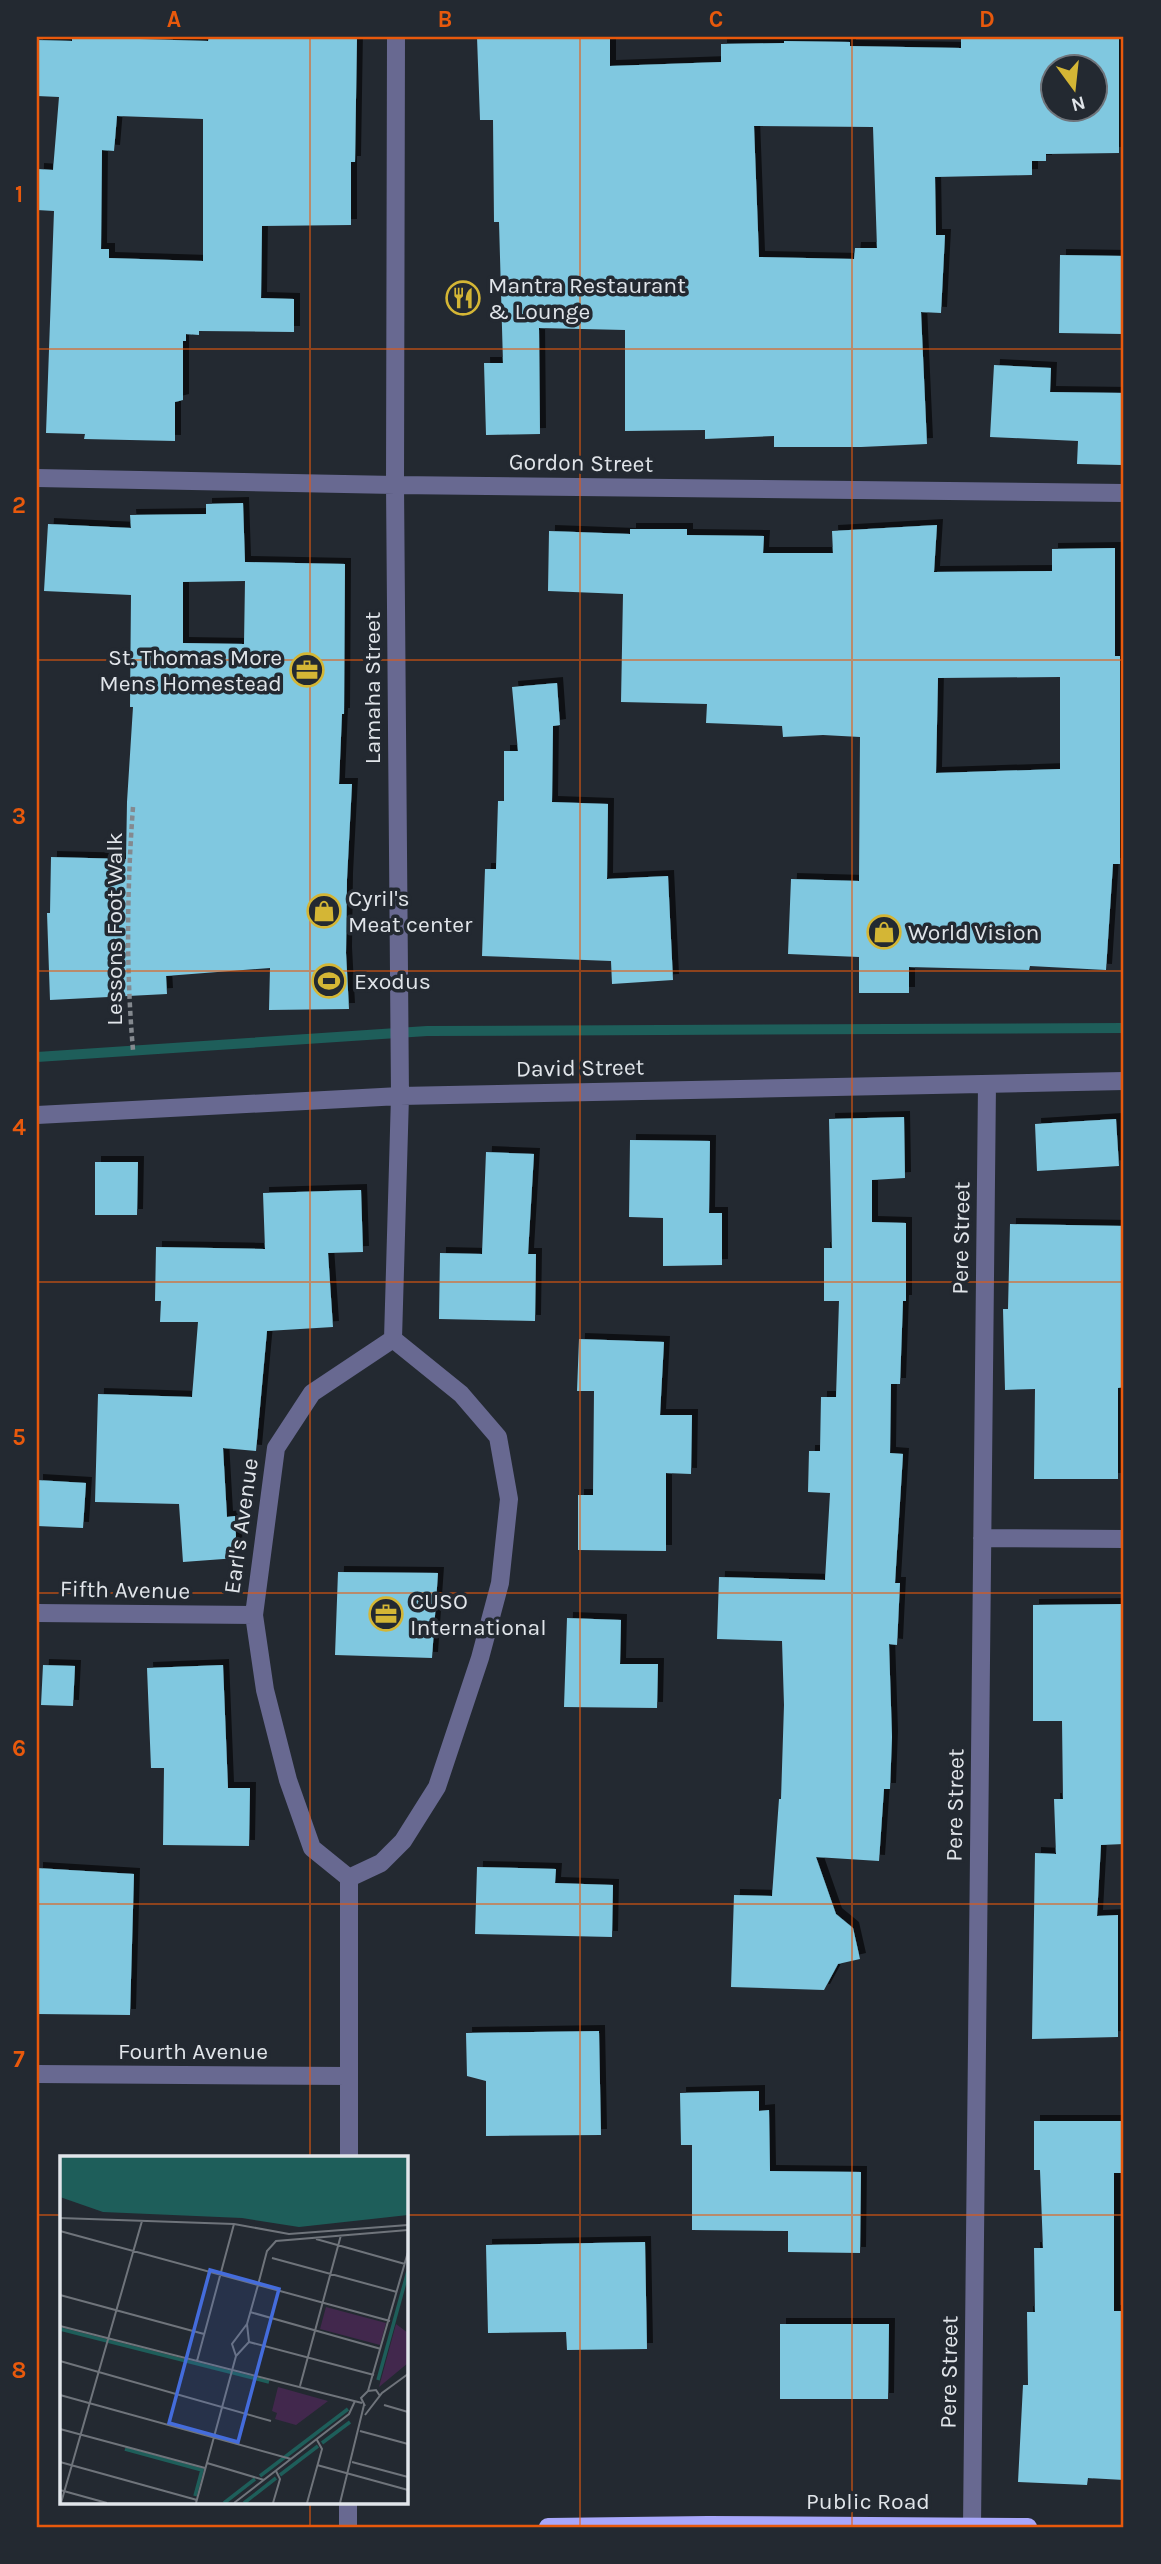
<svg xmlns="http://www.w3.org/2000/svg" width="1161" height="2564" font-family="Karla,sans-serif">
	<style>
		.lines { fill: none; stroke-linecap: round; stroke-linejoin: round }
		.stream { stroke: #1e5e5a; stroke-width: 10 }
		.building { fill: #80c8e0; fill-rule: evenodd; filter: url(#shadow) }
		.path { stroke: #84898f; stroke-width: 4.5; stroke-dasharray: 5 3.5; stroke-linecap: butt }
		.minor { stroke: #686991; stroke-width: 18 }
		.major { stroke: #a8a7fb; stroke-width: 18 }
		.grid { fill: none; stroke: #e8590c; stroke-width: 2; stroke-opacity: 0.55 }
		.labels { text-anchor: middle; dominant-baseline: central; stroke-width: 7; stroke-linejoin: round; paint-order: stroke }
		.poi-label { font-size: 23px; fill: #e1e5ea; stroke: #232931; text-anchor: start }
		.street-label { font-size: 23px; fill: #e1e5ea; stroke: #232931 }
		.inset-river { fill: none; stroke: #1e5e5a; stroke-width: 3.5 }
		.inset-road { fill: none; stroke: #6f747b; stroke-width: 2 }
		.view { fill: #446cdc; fill-opacity: 0.15; stroke: #446cdc; stroke-width: 3.5 }
		.inset-edge { fill: none; stroke: #e1e5ea; stroke-width: 3.5 }
		.neatline { fill: none; stroke: #e8590c; stroke-width: 2.5 }
		.grid-label { font-size: 23px; text-anchor: middle; font-weight: bold; fill: #e8590c }
	</style>
	<defs>
		<filter id="shadow"><feDropShadow dx="6" dy="-6" stdDeviation="0" flood-color="#0009"/></filter>
	</defs>
	<rect width="100%" height="100%" fill="#232931"/>
	<g class="lines">
		<path class="stream" d="M37,1057L427,1031L1124,1028"/>
	</g>
	<path class="building" d="M72,37L208,41L209,37H357L355,162H351V225L262,226L261,298L294,299V332L199,331V335L186,334V341H183V400L175,402V441L84,439L85,434L46,433L54,211L37,210L38,169L53,170L59,97L37,96V40L72,41ZM117,116L203,119V261L109,258V249H101L102,150L114,151Z
		M477,37H610V66L721,62V44L784,43V41L850,42V46L961,48V37H1119V153L1046,154V161H1032V175L935,177L936,235H945L941,313L921,312L927,444L861,447H774V436L705,439V430L625,431V330L539,328L540,434L486,435L484,363H503L499,222H494L493,120H480ZM1053,66H1095V108H1053ZM754,126L873,127L877,248H855L854,259L759,257Z
		M1060,255L1124,256L1123,334L1059,333Z
		M994,365L1051,368L1050,392L1124,393L1122,465L1077,464L1078,441L990,437Z
		M243,503L245,562L345,564L344,714H342L339,784H352L347,879L346,953L349,1009L269,1010L270,968L166,976L167,994L50,1000L47,913H50L51,857L126,859L127,802L133,707H130L131,595L44,591L48,524L131,528L130,515L206,514V504ZM245,581L244,644L183,643V582Z
		M937,525L934,572L1052,571V549L1115,548V656H1120V864H1113L1106,970L1030,966L1029,970L909,967V993H859V957L788,954L791,879L859,881L860,737L823,735L783,737L782,726L706,723L707,704L621,702L623,594L548,591L549,531L630,534V529H687V535L764,536L763,553H833L832,531ZM1060,677V769L936,773L938,678Z
		M557,683L560,725L553,726L552,802L608,804L607,879L668,876L673,980L612,984L611,961L482,956L485,869H496L498,801H504V751H518L512,687Z
		M904,1117L905,1178L872,1180V1222L906,1223V1301H903L900,1384H891L890,1453L903,1454L895,1583H900L897,1645L889,1644L892,1737L890,1789H884L879,1861L816,1857L836,1914L853,1928L860,1959L838,1964L824,1990L731,1987L734,1895L772,1896L779,1799H781L784,1705L782,1641L717,1639L719,1577L825,1580L830,1493L808,1492L809,1451H820L821,1397H836L839,1301H824V1248H832L829,1119Z
		M1116,1119L1119,1166L1037,1171L1035,1124Z
		M630,1140L710,1141L709,1213H722V1265L663,1266V1218L629,1217Z
		M486,1152L534,1154L528,1254H536L535,1321L439,1319L440,1253L482,1254Z
		M95,1162H138L137,1215H95Z
		M361,1190L363,1252L328,1253L333,1327L267,1331L256,1451L223,1448L227,1517L235,1516L237,1558L183,1562L179,1504L95,1502L98,1394L192,1397L198,1322H160L161,1301H155L156,1247L265,1249L263,1193Z
		M1010,1224L1124,1226V1387L1118,1388V1479H1034L1035,1389L1005,1390L1003,1309H1008Z
		M579,1339L664,1342L660,1415H692L691,1474L666,1473V1551L578,1550V1495H593L594,1391H577Z
		M37,1480L86,1483L83,1528L37,1526Z
		M338,1572L438,1573L432,1658L335,1655Z
		M1124,1604V1844L1101,1845L1097,1916L1118,1915V2037L1032,2039L1035,1853L1056,1854L1054,1799H1063L1062,1721H1033V1605Z
		M567,1618L621,1620L620,1664H658L657,1708L564,1707Z
		M43,1665L75,1666L73,1706L41,1705Z
		M223,1665L228,1788H250L249,1846L163,1845L164,1768H151L147,1668Z
		M477,1867L556,1869L555,1883L613,1885L612,1937L475,1934Z
		M37,1868L134,1874L130,2015L37,2014Z
		M599,2031L601,2135L486,2136V2081L467,2076L466,2033Z
		M759,2091V2111L769,2110L770,2171L861,2172L860,2253L788,2252V2231L692,2230V2145H681L680,2093Z
		M1034,2121H1124V2173H1114V2311H1124V2480L1088,2478L1087,2485L1018,2482L1023,2385H1028L1027,2312H1035L1034,2248H1043L1040,2170H1034Z
		M645,2242L647,2349L567,2350L566,2332L488,2333L486,2245Z
		M780,2324H889L888,2399H780Z"/>
	<g class="lines">
		<path class="path" d="M133,807C127,889 126,969 133,1050"/>
		<path class="minor" d="M37,478L395,485L1124,493
			M37,1115L400,1096L1124,1081
			M393,1339L400,1096L395,485L396,37
			M982,1538L1124,1539
			M37,1613L254,1615
			M349,1878L381,1863L403,1841L437,1787L480,1658L500,1583L509,1499L498,1437L461,1394L393,1339
			M349,1878L312,1848L288,1780L265,1690L254,1615L276,1448L312,1393L393,1339
			M37,2074L349,2076
			M349,2158V1878
			M348,2503V2527
			M972,2527L987,1084"/>
		<path class="major" d="M548,2527L708,2525L1028,2527"/>
	</g>
	<path class="grid" d="M310,37V2158M580,37V2527M852,37V2527M37,349H1124M37,660H1124M37,971H1124M37,1282H1124M37,1593H1124M37,1904H1124M37,2215H61M406,2215H1124M310,2503V2527"/>
	<defs>
		<symbol id="restaurant-ring" viewBox="-11 -11 22 22"><circle r="9.5" fill="#232931" stroke="#d4b635" stroke-width="1.5"/><path d="M-5-6h1v4h1v-4h1v4h1v-4h1v5L-1.5 .5V6h-2V.5L-5-1ZM5-6V6H3V1.5H1.5Q1.5-4 5-6Z" fill="#d4b635"/></symbol>
		<symbol id="office-ring" viewBox="-11 -11 22 22"><circle r="9.5" fill="#232931" stroke="#d4b635" stroke-width="1.5"/><path d="M-6-3h4V-5.5h4V-3h4V5H-6ZM-1-4.5V-3h2v-1.5ZM-6 0V1H6V0Z" fill="#d4b635"/></symbol>
		<symbol id="shop-ring" viewBox="-11 -11 22 22"><circle r="9.5" fill="#232931" stroke="#d4b635" stroke-width="1.5"/><path d="M-5-2.5h2.3a2.7 3.5 0 0 1 5.4 0H5L5.5 6h-11ZM-1.5-2.5h3a1.5 2.3 0 0 0-3 0Z" fill="#d4b635"/></symbol>
		<symbol id="stadium-ring" viewBox="-11 -11 22 22"><circle r="9.5" fill="#232931" stroke="#d4b635" stroke-width="1.5"/><path d="M0-5a6.5 5 0 1 0 0 10a6.5 5 0 1 0 0-10ZM-3.5-1.8h7v3.6h-7Z" fill="#d4b635"/></symbol>
	</defs>
	<g fill-rule="evenodd">
		<use href="#restaurant-ring" x="444" y="279" width="38" height="38"/>
		<use href="#office-ring" x="288" y="651" width="38" height="38"/>
		<use href="#shop-ring" x="305" y="892" width="38" height="38"/>
		<use href="#shop-ring" x="865" y="913" width="38" height="38"/>
		<use href="#stadium-ring" x="310" y="962" width="38" height="38"/>
		<use href="#office-ring" x="367" y="1595" width="38" height="38"/>
	</g>
	<g class="labels">
		<g class="poi-label">
			<text x="488" y="285">Mantra Restaurant<tspan x="488" dy="26">&amp; Lounge</tspan></text>
			<text x="282" y="657" text-anchor="end">St. Thomas More<tspan x="282" dy="26">Mens Homestead</tspan></text>
			<text x="348" y="898">Cyril's<tspan x="348" dy="26">Meat center</tspan></text>
			<text x="908" y="932">World Vision</text>
			<text x="354" y="981">Exodus</text>
			<text x="410" y="1601">CUSO<tspan x="410" dy="26">International</tspan></text>
		</g>
		<g class="street-label">
			<text transform="translate(581 463) rotate(1)">Gordon Street</text>
			<text transform="translate(372 688) rotate(-90)">Lamaha Street</text>
			<text transform="translate(114 929) rotate(-90)">Lessons Foot Walk</text>
			<text transform="translate(580 1068) rotate(-1)">David Street</text>
			<text transform="translate(961 1238) rotate(-89)">Pere Street</text>
			<text transform="translate(241 1526) rotate(-82)">Earl's Avenue</text>
			<text transform="translate(125 1590) rotate(1)">Fifth Avenue</text>
			<text transform="translate(955 1805) rotate(-89)">Pere Street</text>
			<text x="193" y="2051">Fourth Avenue</text>
			<text transform="translate(949 2372) rotate(-89)">Pere Street</text>
			<text x="868" y="2501">Public Road</text>
		</g>
	</g>
	<g transform="translate(60 2156)">
		<rect width="348" height="348" fill="#232931"/>
		<path d="M266,151L326,167L320,189L260,173ZM336,168L348,177V207L319,231ZM218,231L268,245L236,269L215,263L217,257L212,255Z" fill="#42284d"/>
		<path d="M0,1H348V59L239,71L182,62L43,56L0,41Z" fill="#1e5e5a"/>
		<path class="inset-river" d="M0,173L209,226M318,224L348,115M262,287L290,266M65,293L142,314L135,340M220,319L258,290M200,320L288,253M164,347L195,323M184,347L216,322"/>
		<path class="inset-road" d="M0,62L174,68L229,78L348,69M0,75L198,129L207,95L216,85L348,74M256,83L345,108M212,102L337,136M0,139L144,178M190,156L321,193M0,170L302,247M189,186L314,219M176,200L189,186L187,168L198,129L330,165M176,200L172,188L187,168M0,205L211,265M137,205L174,68M240,230L281,79M308,235L348,96M0,239L231,303M324,249L348,256M305,250L301,242L308,235L316,234L320,240M305,259L322,237L348,218M0,273L145,312M300,275L348,288M0,306L137,344M292,306L348,321M147,307L204,324M257,309L348,334M0,334L47,347M1,347L82,65M136,347L176,200M174,347L289,258L295,245M213,347L220,323L216,315M247,347L262,293L257,284M280,347L304,249"/>
		<path class="view" d="M150,114L219,133L178,286L109,267Z"/>
		<rect width="348" height="348" class="inset-edge"/>
	</g>
	<rect width="1161" height="2564" fill="none" stroke="#232931" stroke-width="77"/>
	<g transform="translate(1074 88) rotate(165)"><circle r="33" fill="#232931" stroke="#6f747b" stroke-width="2"/>
	<path d="M0-5L12 26L0 18L-12 26Z" fill="#d4b635"/>
	<text y="-10" font-size="19" font-weight="bold" text-anchor="middle" fill="#e1e5ea">N</text>
	</g>
	<rect x="38" y="38" width="1084" height="2488" class="neatline"/>
	<g class="grid-label">
		<text x="174" y="27">A</text>
		<text x="445" y="27">B</text>
		<text x="716" y="27">C</text>
		<text x="987" y="27">D</text>
		<text x="19" y="202">1</text>
		<text x="19" y="513">2</text>
		<text x="19" y="824">3</text>
		<text x="19" y="1135">4</text>
		<text x="19" y="1445">5</text>
		<text x="19" y="1756">6</text>
		<text x="19" y="2067">7</text>
		<text x="19" y="2378">8</text>
	</g>
</svg>
